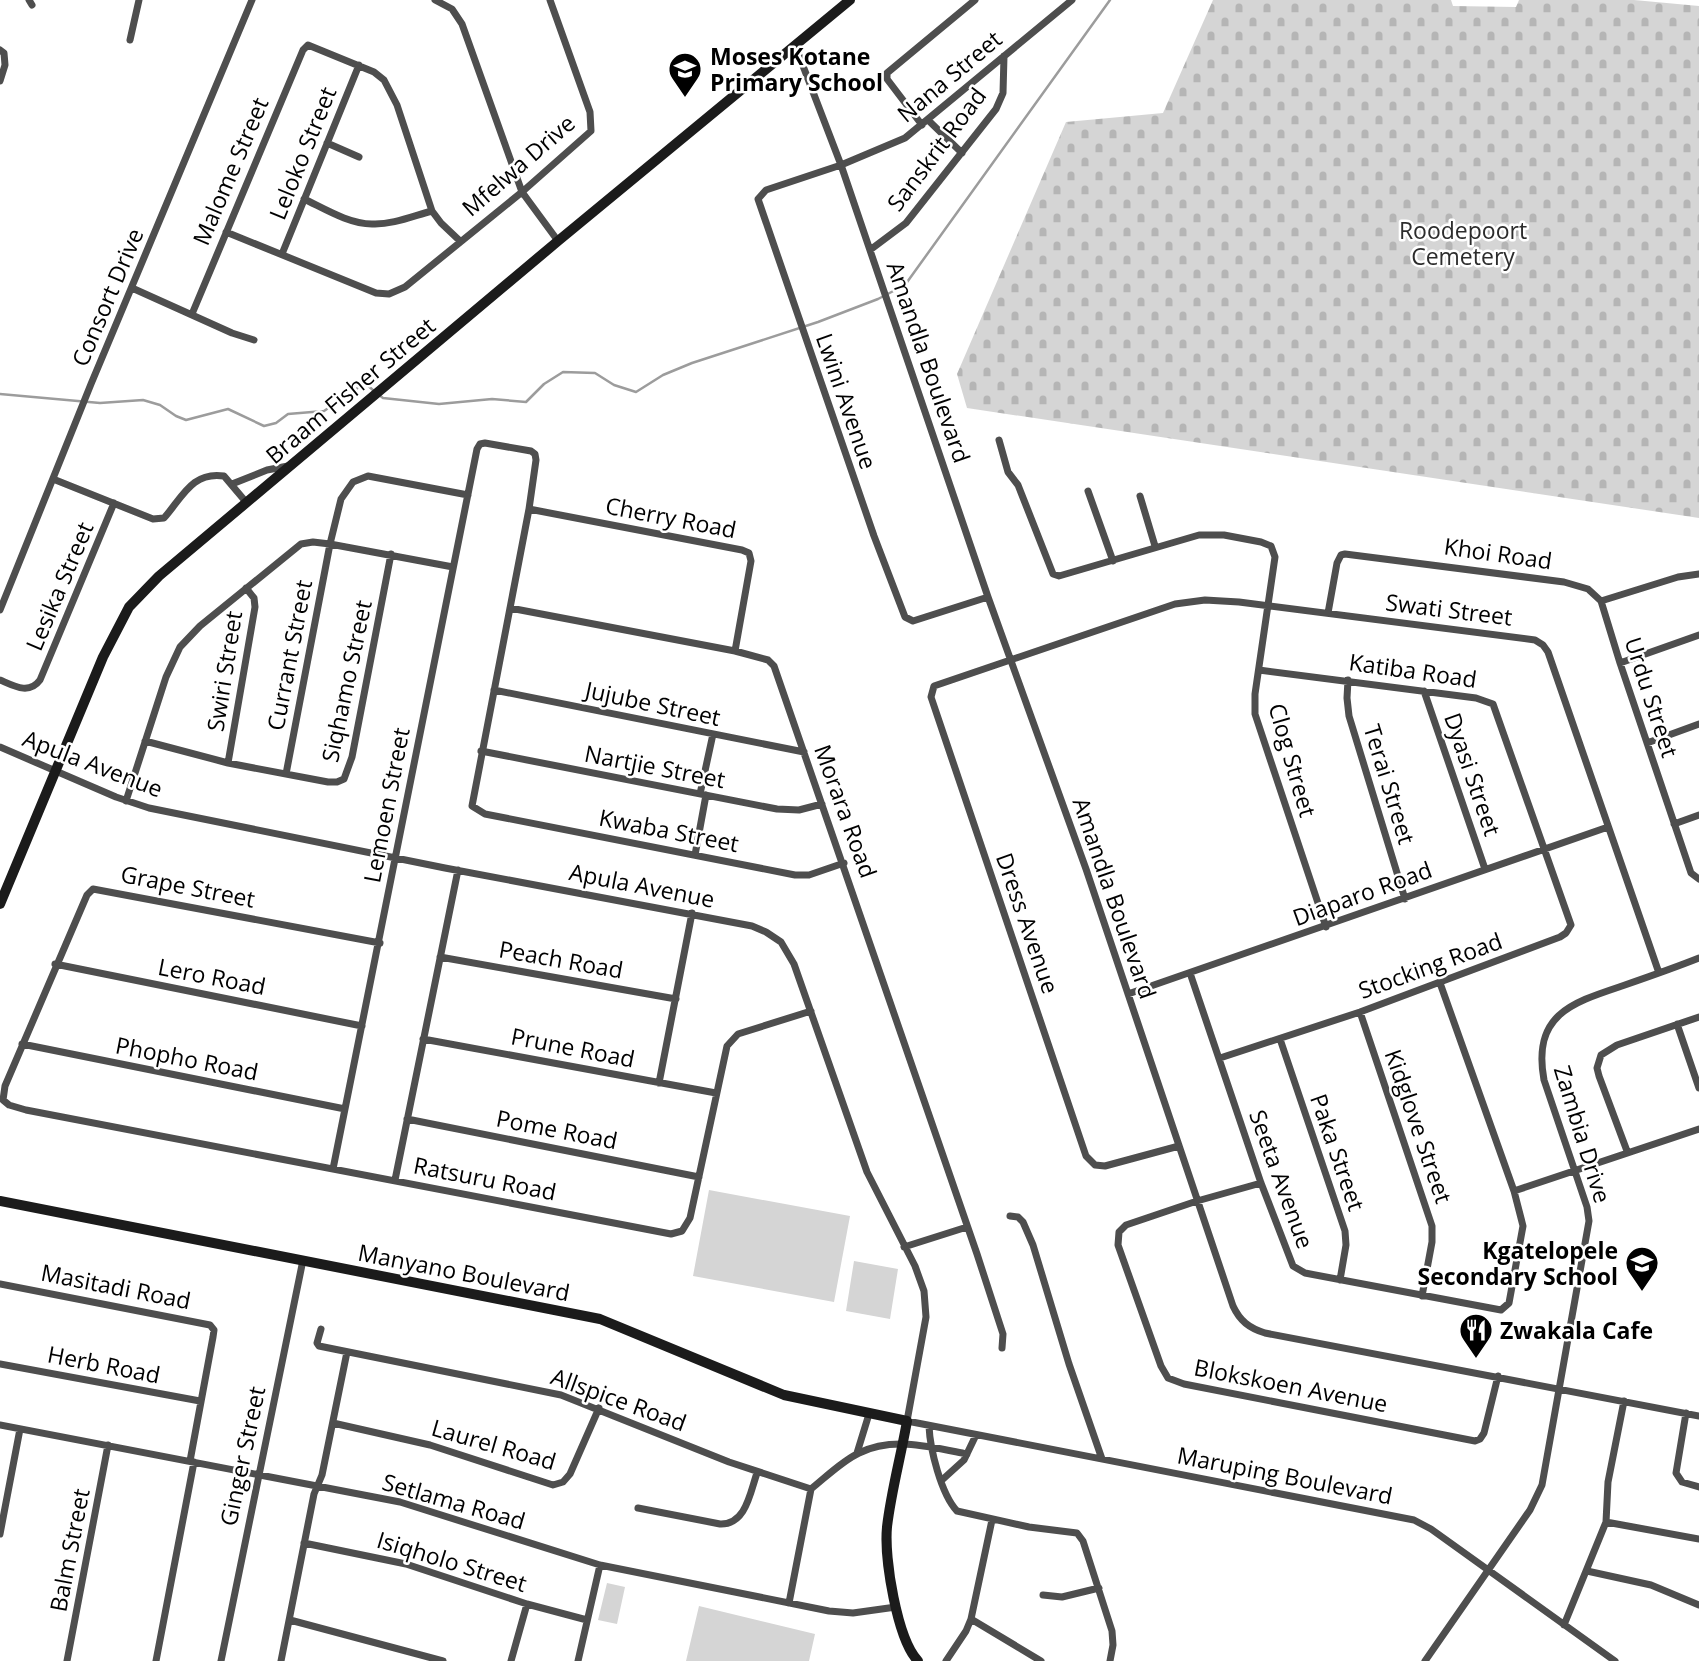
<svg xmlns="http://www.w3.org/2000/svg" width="1699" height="1661" font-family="'Open Sans',sans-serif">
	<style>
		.green { fill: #d5d5d5 }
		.cemetery { fill: url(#cemetery-stones) }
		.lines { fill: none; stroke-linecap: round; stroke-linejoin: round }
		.stream { stroke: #9c9c9c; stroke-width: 2.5 }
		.street { stroke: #4e4e4e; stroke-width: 7 }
		.secondary { stroke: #1b1b1b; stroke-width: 10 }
		.labels { text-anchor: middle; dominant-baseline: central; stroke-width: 5; stroke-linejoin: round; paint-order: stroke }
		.poi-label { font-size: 23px; font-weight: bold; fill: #000; stroke: #fff; text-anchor: start }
		.street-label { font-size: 23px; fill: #000; stroke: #fff }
		.park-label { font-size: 23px; fill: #2c2c2c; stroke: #fff }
	</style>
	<defs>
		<pattern id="cemetery-stones" width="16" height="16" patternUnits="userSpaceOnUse" patternTransform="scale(1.75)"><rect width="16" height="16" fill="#d5d5d5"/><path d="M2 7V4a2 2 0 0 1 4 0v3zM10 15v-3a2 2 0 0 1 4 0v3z" fill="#b5b5b5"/></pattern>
	</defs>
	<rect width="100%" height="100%" fill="#fff"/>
	<path class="green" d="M709,1190L850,1216L834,1302L693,1276Z
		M854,1261L898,1269L890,1319L846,1311Z
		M607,1583L625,1587L617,1624L598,1620Z
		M699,1606L815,1634L809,1661H686Z"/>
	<path class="cemetery" d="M1213,0H1451L1453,6L1516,7L1519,0H1634L1699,6V518L967,408L957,374L1066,122L1163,113Z"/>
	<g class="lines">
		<path class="stream" d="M0,394L100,403L143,400L160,405L176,416L186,420L228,409L264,426L276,423L288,414L324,411L365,383L374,391
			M379,395L383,398L439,404L492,399L526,402L544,384L563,372L595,373L614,385L636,392L663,375L692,363L818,322L878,299L905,285L1110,0"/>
		<path class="street" d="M29,0L32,5
			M435,0L452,9L462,24L522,192L558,241
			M130,40L139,0
			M795,45L841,165L988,597L1086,869L1233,1306C1240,1321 1249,1328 1265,1333L1699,1416
			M0,50L4,53L5,65L0,81
			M928,120L962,153
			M922,125L887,79V73L975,0
			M327,143L359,157
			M304,199C325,209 349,224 372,224C392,225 413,216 432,211
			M226,232L376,293L389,294L405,287L522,192L591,131L590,112L550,0
			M870,250L906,223L996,109L1003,93L1004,56
			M282,254L359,65
			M132,288L232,333L254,340
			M192,314L303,50L308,45L374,72L384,80L397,105L432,211L441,223L460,241
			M999,440L1008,472L1018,485L1053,574L1059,576L1199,535H1224L1261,542L1271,546L1275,557L1255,694V714L1326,927
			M53,479L153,519L164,518C182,498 192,471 224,476L246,502
			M232,484L267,470L288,466
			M1088,491L1113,561
			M1140,496L1155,546
			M529,509L742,550L749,553L751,561L735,651
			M988,597L913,621L905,617L874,536L758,199L766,190L841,165L905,138L1072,0
			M1601,601L1678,577L1699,574
			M510,608L735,651L768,660L774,666L977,1254L1003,1334L1002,1348
			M0,610L91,384L252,0
			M1328,613L1337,563L1341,555L1345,554L1564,582L1588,589L1601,601L1620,663L1691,873L1699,879
			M1620,663L1699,635
			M0,680C14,686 29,695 40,680L114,503
			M1348,680L1347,698L1349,716L1405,899
			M494,690L804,752
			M1424,691L1485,869
			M145,741L228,763L328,782H337L344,779L352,757L391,554
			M1647,743L1699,724
			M0,747L116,797L149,808L445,868L752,926L766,932L781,942L794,964L867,1172L915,1266L924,1291L926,1317L907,1421L1414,1520L1431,1529L1615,1661
			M481,751L777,809L799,810L822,804
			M228,763L255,607L254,598L246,588
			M286,774L330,544L341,499L353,482L368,476L468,495
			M700,794L713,734
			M126,801L166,677L180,647L200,626L301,544L313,542L330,544L453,567
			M1674,824L1699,815
			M695,855L706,795
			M380,943L93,889L87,895L5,1086L3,1100L9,1105L26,1110L671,1234L682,1231L690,1218L727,1046L738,1034L811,1011
			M440,957L676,999
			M55,964L362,1026
			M1190,973L1261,1183L1293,1266L1305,1273L1501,1310L1509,1303L1523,1226L1514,1191L1440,983
			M1128,994L1608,827
			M1360,1012L1432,1226V1242L1422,1296
			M1677,1024L1699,1088
			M423,1039L716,1093
			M1280,1039L1345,1231L1346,1245L1340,1280
			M22,1044L345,1109
			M1220,1058L1360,1012L1560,937L1566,933L1571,925L1493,704L1476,698L1259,670
			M659,1083L692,913
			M407,1119L699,1177
			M1179,1146L1105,1166L1095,1165L1086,1156L931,697L934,686L1175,604L1205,600L1239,602L1535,640L1543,645L1548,652L1659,973
			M1627,1151L1599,1076L1597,1068L1601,1055L1617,1045L1699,1017
			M333,1169L477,449L480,444L485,443L531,451L535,454L536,460L529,509L472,806L485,814L795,875H809L844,863
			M395,1180L458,870
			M1261,1183L1197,1201L1126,1225L1119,1232L1118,1245L1161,1366L1168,1378L1184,1384L1475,1441L1480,1439L1484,1433L1498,1376
			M1514,1191L1699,1129
			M1010,1216L1018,1217L1023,1222L1033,1245L1069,1364L1102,1459
			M904,1247L967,1227
			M0,1284L210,1325L214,1330L213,1337L190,1461
			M321,1329L317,1343L319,1346L561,1395L729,1462L811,1489
			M0,1364L200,1401
			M1686,1413L1676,1473L1682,1482L1699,1487
			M333,1423L430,1445L553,1485L563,1482L570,1474L599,1408
			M0,1425L400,1502L600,1565L829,1611L853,1613L896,1607
			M929,1426C930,1449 941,1494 957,1511L1029,1527L1077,1533L1083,1541L1112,1631L1113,1645L1110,1661
			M857,1453L869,1414
			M942,1480L964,1460L976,1435
			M811,1489C826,1477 842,1461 859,1453C893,1436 932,1447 967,1454
			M638,1508L720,1524C746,1525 750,1493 757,1473
			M1606,1522L1699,1539
			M0,1534L20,1429
			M304,1543L406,1564L527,1604L587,1620
			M1587,1571L1651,1585L1699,1605
			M1043,1595L1062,1597L1099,1588
			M789,1603L811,1489
			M971,1619L1041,1661
			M290,1620L443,1661
			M1564,1625L1606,1522L1608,1482L1624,1401
			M67,1661L108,1445
			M156,1661L194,1462
			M221,1661L303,1260
			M281,1661L314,1494L322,1475L347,1352
			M511,1661L527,1604
			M578,1661L600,1565
			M946,1661L966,1631L971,1619L992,1520
			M1425,1661L1530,1510L1542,1485L1589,1221L1587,1207L1544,1080C1532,1015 1571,1003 1622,986C1648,977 1674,968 1699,958"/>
		<path class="secondary" d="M0,904L103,657L129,607L159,576L558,241L850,0
			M0,1201L600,1319L784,1395L907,1421C901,1456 891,1492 887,1527C884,1558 897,1639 918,1661"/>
	</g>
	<defs>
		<symbol id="school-pin" viewBox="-11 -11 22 30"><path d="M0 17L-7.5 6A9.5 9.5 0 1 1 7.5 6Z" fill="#000" stroke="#fff"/><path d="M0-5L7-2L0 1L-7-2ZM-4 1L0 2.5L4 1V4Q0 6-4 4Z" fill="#fff"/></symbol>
		<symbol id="restaurant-pin" viewBox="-11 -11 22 30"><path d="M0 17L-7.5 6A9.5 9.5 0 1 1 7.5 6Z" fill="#000" stroke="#fff"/><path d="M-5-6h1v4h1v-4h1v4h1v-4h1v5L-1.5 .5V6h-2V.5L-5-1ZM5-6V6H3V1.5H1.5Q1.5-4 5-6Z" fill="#fff"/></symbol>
	</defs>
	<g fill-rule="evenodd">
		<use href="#school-pin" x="666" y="50" width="38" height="52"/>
		<use href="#school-pin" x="1623" y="1244" width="38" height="52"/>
		<use href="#restaurant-pin" x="1457" y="1311" width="38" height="52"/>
	</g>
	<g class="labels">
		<g class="poi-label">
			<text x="710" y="56">Moses Kotane<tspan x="710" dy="26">Primary School</tspan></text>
			<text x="1618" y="1250" text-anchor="end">Kgatelopele<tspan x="1618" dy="26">Secondary School</tspan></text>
			<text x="1500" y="1330">Zwakala Cafe</text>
		</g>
		<g class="street-label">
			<text transform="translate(949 76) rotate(-40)">Nana Street</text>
			<text transform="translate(936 149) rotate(-53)">Sanskrit Road</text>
			<text transform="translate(302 153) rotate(-68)">Leloko Street</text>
			<text transform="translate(518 165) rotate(-41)">Mfelwa Drive</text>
			<text transform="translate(230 171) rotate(-67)">Malome Street</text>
			<text transform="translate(107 297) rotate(-67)">Consort Drive</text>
			<text transform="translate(929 362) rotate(71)">Amandla Boulevard</text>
			<text transform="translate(350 390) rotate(-40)">Braam Fisher Street</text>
			<text transform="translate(847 401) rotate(71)">Lwini Avenue</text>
			<text transform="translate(671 517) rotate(11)">Cherry Road</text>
			<text transform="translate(1498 553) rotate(8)">Khoi Road</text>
			<text transform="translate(59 586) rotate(-67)">Lesika Street</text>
			<text transform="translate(1449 609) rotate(7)">Swati Street</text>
			<text transform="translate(289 655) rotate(-79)">Currant Street</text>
			<text transform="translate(1413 670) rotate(8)">Katiba Road</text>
			<text transform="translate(224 671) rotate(-81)">Swiri Street</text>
			<text transform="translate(346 681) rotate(-78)">Siqhamo Street</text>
			<text transform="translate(1652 697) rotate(72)">Urdu Street</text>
			<text transform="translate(653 703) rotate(12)">Jujube Street</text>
			<text transform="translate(1293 760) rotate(74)">Clog Street</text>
			<text transform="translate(93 763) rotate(21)">Apula Avenue</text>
			<text transform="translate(655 766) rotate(11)">Nartjie Street</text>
			<text transform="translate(1473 774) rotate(71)">Dyasi Street</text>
			<text transform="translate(1390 784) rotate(73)">Terai Street</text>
			<text transform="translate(386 805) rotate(-79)">Lemoen Street</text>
			<text transform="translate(846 811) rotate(70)">Morara Road</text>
			<text transform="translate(669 830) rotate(11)">Kwaba Street</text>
			<text transform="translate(642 885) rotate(11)">Apula Avenue</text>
			<text transform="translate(188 886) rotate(11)">Grape Street</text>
			<text transform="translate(1362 893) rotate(-20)">Diaparo Road</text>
			<text transform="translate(1115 898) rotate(71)">Amandla Boulevard</text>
			<text transform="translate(1028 923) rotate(71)">Dress Avenue</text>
			<text transform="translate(561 959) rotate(10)">Peach Road</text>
			<text transform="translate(1430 965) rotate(-20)">Stocking Road</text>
			<text transform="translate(212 976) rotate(11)">Lero Road</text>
			<text transform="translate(573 1047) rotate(11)">Prune Road</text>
			<text transform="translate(187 1058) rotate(11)">Phopho Road</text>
			<text transform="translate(1419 1126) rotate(71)">Kidglove Street</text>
			<text transform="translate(557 1129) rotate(11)">Pome Road</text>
			<text transform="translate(1583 1134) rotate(73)">Zambia Drive</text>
			<text transform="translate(1338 1152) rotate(71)">Paka Street</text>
			<text transform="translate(485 1178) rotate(11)">Ratsuru Road</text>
			<text transform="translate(1282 1179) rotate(70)">Seeta Avenue</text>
			<text transform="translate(464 1272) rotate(11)">Manyano Boulevard</text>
			<text transform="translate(116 1286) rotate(11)">Masitadi Road</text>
			<text transform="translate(104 1364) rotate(11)">Herb Road</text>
			<text transform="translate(1291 1385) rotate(11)">Blokskoen Avenue</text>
			<text transform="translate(619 1399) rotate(20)">Allspice Road</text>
			<text transform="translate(494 1444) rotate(16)">Laurel Road</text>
			<text transform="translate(242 1456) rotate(-78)">Ginger Street</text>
			<text transform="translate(1285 1475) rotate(11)">Maruping Boulevard</text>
			<text transform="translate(454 1501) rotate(16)">Setlama Road</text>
			<text transform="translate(69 1550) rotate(-79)">Balm Street</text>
			<text transform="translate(452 1561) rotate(17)">Isiqholo Street</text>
		</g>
		<g class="park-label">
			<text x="1463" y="230">Roodepoort<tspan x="1463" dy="26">Cemetery</tspan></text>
		</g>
	</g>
</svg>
